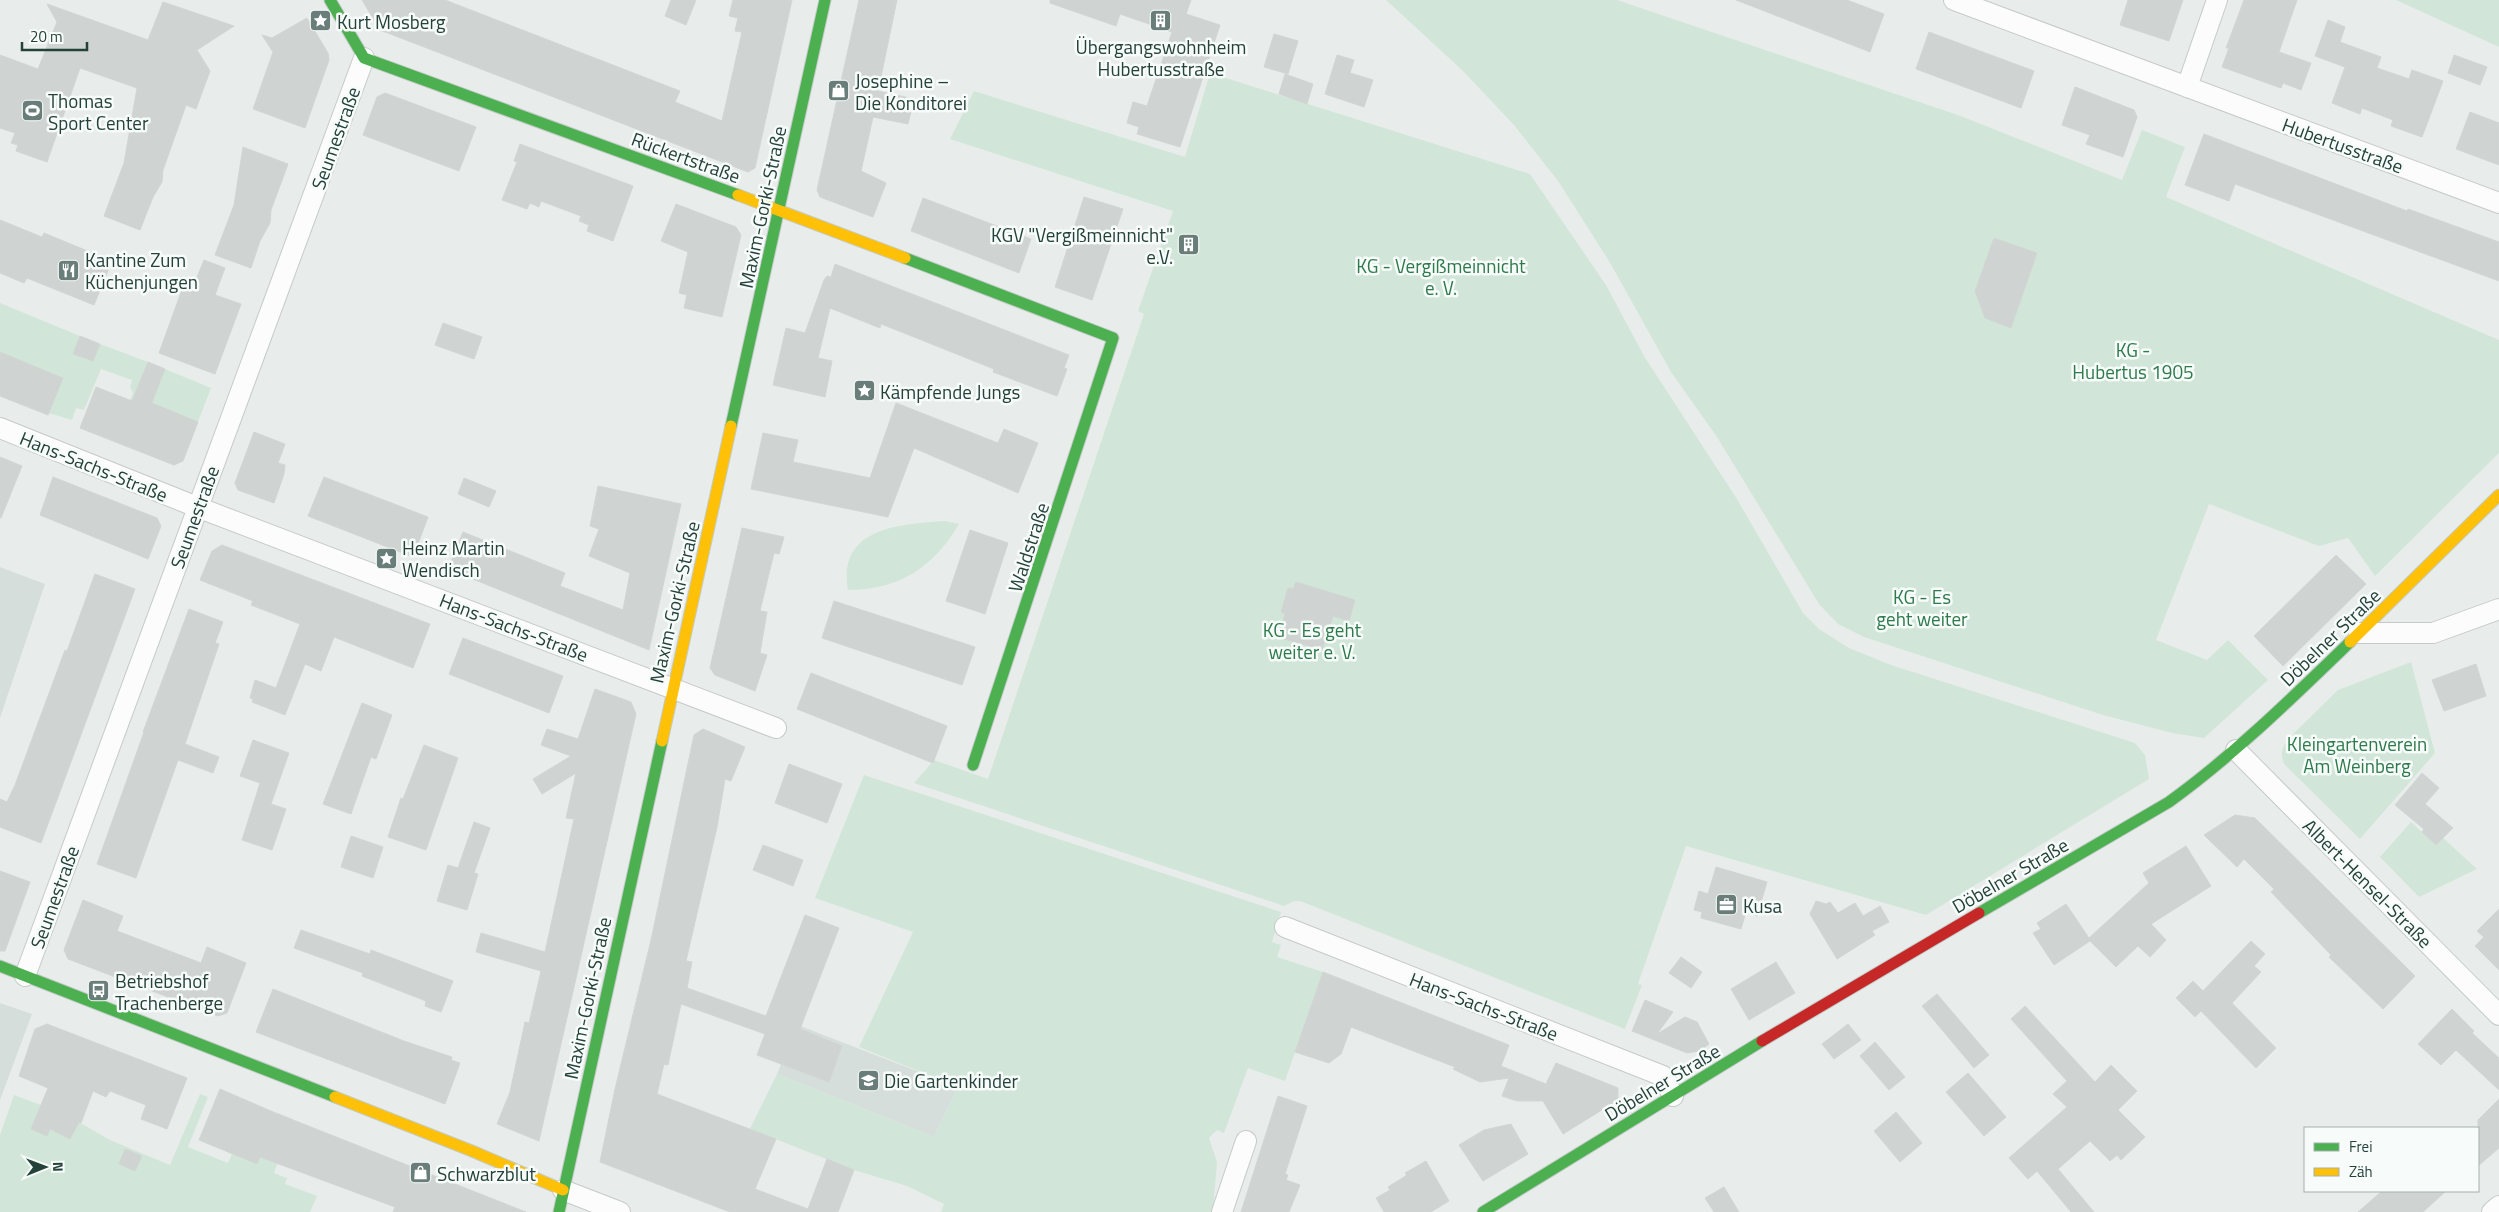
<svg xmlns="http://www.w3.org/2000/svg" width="2499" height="1212" font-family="'Titillium Web',sans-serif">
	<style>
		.built { fill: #d6dedb }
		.green { fill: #d1e6d8 }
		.building { fill: #cfd4d2; stroke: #d1d6d4 }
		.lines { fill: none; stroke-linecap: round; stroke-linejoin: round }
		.street-casing { stroke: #c5cac8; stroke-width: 22 }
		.fast-casing { stroke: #c3cbc8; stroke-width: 13 }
		.slow-casing { stroke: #c3cbc8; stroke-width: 13 }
		.jam-casing { stroke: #c3cbc8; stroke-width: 13 }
		.street { stroke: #fcfcfc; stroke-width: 20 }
		.fast { stroke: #4caf50; stroke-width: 11 }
		.slow { stroke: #ffc107; stroke-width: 11 }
		.jam { stroke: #c62828; stroke-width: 11 }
		.labels { text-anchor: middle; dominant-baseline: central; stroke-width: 5; stroke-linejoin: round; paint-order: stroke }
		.poi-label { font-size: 19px; fill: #24423a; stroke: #f7fbf9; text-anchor: start }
		.street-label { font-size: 19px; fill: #24423a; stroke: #f7fbf9 }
		.park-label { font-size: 19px; fill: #2d7a4b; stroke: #f7fbf9 }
	</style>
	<rect width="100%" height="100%" fill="#e8edeb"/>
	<path class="built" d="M0,567L45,584L0,718Z
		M0,1003L32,1014L0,1100Z
		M772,1015L958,1087L934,1137L777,1074L781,1064L757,1055Z"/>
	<path class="green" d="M1386,0H1617L1958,115L2122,180L2142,130L2185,147L2166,197L2499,340V453L2375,576L2348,538L2319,546L2209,504L2156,640L2207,660L2228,640L2268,680L2204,738L2172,733L2103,715L1864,637L1838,624L1819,604L1717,437L1671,372L1609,261L1558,181L1514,125L1462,70Z
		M2396,0H2499V47Z
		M1210,73L1530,174L1606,285L1644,356L1737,499L1803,613L1819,629L1849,648L1891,665L2135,743L2145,755L2149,779L1926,915L1686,846L1638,984L1642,985L1625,1029L1300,901H1294L1284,906L914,783L934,760L988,779L1144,314L1138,311L1173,211L950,139L974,91L1185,157Z
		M0,303L80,336L73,354L93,361L100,344L148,362L132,401L130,400L133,393L130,387L132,380L101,369L84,410L76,408L72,420L49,413L63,378L0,352Z
		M165,369L211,388L198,422L152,404Z
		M945,521L959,524C934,567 899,590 848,590C837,528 899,524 945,521Z
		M2411,662L2435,753L2360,839L2284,764C2280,753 2282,747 2289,738L2338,690Z
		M864,775L1281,912L1272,942L1281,945L1277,957L1323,972L1285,1081L1248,1068L1224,1133L1217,1130L1209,1138L1217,1162L1213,1212H941L944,1204L907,1186L854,1170L750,1129L777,1074L934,1137L958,1087L859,1047L913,932L815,898Z
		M2411,822L2436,845L2443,838L2477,869L2419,897L2380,857Z
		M200,1094L208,1097L188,1147L228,1163L232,1154L257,1164L278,1113L293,1119L274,1173L287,1178L285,1184L317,1196L310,1212H0V1135L14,1095L65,1114L110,1140L170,1165Z"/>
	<path class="building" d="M362,0H445L680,91L675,102L722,121L742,32L735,31L738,18L729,16L733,0H792L755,168L748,172L380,30Z
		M671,0H696L686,25L665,16Z
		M859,0H897L878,91L914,99L908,124L873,117L861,171L886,183L873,217L820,197L817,190Z
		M1050,0H1191L1186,14L1220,25L1180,147L1137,134L1139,127L1127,123L1133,102L1147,106L1172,32L1120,14L1116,26L1050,3Z
		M1736,0H1847L1884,14L1870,52Z
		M2128,0H2183L2169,41L2120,25Z
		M2244,0H2297L2279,52L2311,63L2301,90L2283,83L2281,88L2222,67L2229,48H2226Z
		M163,2L234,26L197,50L210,71L196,109L186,105L163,170L162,182L153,197L140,230L104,216L124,163L137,88L80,68L47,162L16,151L18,145L11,143L15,133L0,128V55L38,69L57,22L47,4L148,40Z
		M307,18L328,53L329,60L305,128L253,109L273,52L262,35L272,38Z
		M2328,20L2345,27L2340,42L2381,57L2377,68L2409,79L2412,70L2443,81L2422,137L2391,126L2393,120L2362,108L2360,114L2332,103L2345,67L2315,56Z
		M1929,32L2034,71L2021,108L1916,69Z
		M1274,34L1298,41L1288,74L1264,67Z
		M1337,55L1354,60L1350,73L1373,80L1364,107L1325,94Z
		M2454,55L2487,67L2480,85L2448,73Z
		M1285,74L1313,84L1307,104L1279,94Z
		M2075,87L2134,110L2137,117L2123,157L2086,144L2090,135L2062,125Z
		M385,93L476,127L459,171L363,135L377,97Z
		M2470,112L2499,123V165L2456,149Z
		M2204,134L2407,211L2408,209L2499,242V281L2235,184L2229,201L2185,185Z
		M520,144L633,186L613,241L587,231L589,225L579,221L581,216L541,201L539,207L530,203L527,209L502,200L517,162L514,161Z
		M243,147L288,164L271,210L270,223L260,241L251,268L215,255L234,205Z
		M1084,197L1123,209L1092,300L1055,287Z
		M923,198L1031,239L1019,273L911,231Z
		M676,204L736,227L741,235L722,317L684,308L687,295L679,293L688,252L661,241Z
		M0,220L42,237L44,233L112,261L94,305L27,278L24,283L0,273Z
		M1994,238L2037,253L2011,328L1985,318L1975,291Z
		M204,260L225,268L215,295L241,304L215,374L159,353L184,284L193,287Z
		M835,264L1069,355L1064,368L1067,369L1057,396L993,372L994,369L899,331L881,324L880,328L830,308L818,358L832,361L825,397L773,385L786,328L805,333L824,280L827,276L831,277Z
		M443,323L482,337L474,359L435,345Z
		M80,336L100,344L93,361L73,354Z
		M0,352L63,378L48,415L0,396Z
		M148,362L165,369L152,403L198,422L183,461L174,465L80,428L96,387L132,401Z
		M896,403L998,443L1004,429L1038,443L1018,493L914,448L888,517L751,489L763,433L798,440L793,462L870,478Z
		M254,432L285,444L278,463L285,465L284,474L274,503L238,490L235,483Z
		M0,457L22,466L1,518H0Z
		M53,477L157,518L161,526L148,559L40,515Z
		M324,477L428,517L413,557L308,516Z
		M464,478L496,491L489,507L458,494Z
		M598,486L681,504L649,650L448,569L463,532L565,573L560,586L623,610L630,573L589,556L599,529L590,526Z
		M742,528L784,537L779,554L774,553L760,611L767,612L760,653L767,655L755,691L715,675L710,668Z
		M970,530L1008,543L985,614L946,601Z
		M222,545L430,624L413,668L334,637L321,671L305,664L285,715L252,702L253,699L250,698L255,680L276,688L300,624L251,605L253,601L200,580L212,551Z
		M2336,555L2366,584L2283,666L2254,636Z
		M95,574L135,589L41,843L0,827V799L7,802L15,785L65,650L67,651Z
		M1296,582L1355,600L1349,621L1333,616L1322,650L1278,637L1285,614L1281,612L1288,588L1293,589Z
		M834,601L975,647L962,685L822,638Z
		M189,609L223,622L215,643L219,644L185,744L219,757L213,773L178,760L136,878L97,864L144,732H143Z
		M463,638L563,676L549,713L449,674Z
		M2476,664L2486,696L2444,711L2432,680Z
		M811,673L947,726L933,763L797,709Z
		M595,689L631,702L636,714L539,1141L497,1124L510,1092L525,1022L529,1023L541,971L476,952L481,933L545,952L574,819L566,818L576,773L542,794L533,779L571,756L541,745L547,729L578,739Z
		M362,703L392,715L376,759L371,757L351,814L323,804Z
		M703,729L745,747L731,781L725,779L717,827L686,961L692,962L687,988L766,1016L805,915L839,928L800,1029L842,1046L829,1082L757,1055L765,1034L681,1004L668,1065L664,1064L657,1094L776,1139L755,1189L808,1209L827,1159L854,1170L838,1212H730L600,1162L615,1089L651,940L694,735Z
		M253,740L289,753L271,804L286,809L272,850L242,840L260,783L240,776Z
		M424,745L458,758L426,850L388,837L401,798L403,799Z
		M789,764L842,784L827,823L775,803Z
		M2422,773L2439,788L2425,804L2453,828L2436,845L2422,832L2424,829L2395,805Z
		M2235,815L2255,818L2415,976L2383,1009L2329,957L2331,955L2271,892L2274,889L2244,859L2237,867L2204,835Z
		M474,822L490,828L474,873L478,874L467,910L437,901L448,865L458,868Z
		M351,836L383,847L373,878L341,867Z
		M763,845L803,860L793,886L753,870Z
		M2186,846L2211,886L2151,924L2166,940L2150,957L2138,946L2116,967L2090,941L2054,965L2033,933L2041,929L2037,923L2066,904L2089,938L2149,883L2143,873Z
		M1716,867L1767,882L1757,916L1746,912L1741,929L1701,918L1702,912L1694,910L1699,891L1708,894Z
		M0,871L30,882L5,951H0Z
		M83,900L123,916L117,931L201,963L207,947L246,963L227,1013L218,1016L68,959L64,950Z
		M1816,901L1826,904L1830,902L1838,913L1855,903L1863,916L1880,906L1889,922L1872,931L1875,935L1837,959L1810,914Z
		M2499,909V970L2475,946L2484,937L2477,931Z
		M301,930L370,954L371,950L453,981L441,1012L425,1006L426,1001L362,976L363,973L294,948Z
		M2251,941L2265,954L2254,966L2261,972L2232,1003L2276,1048L2256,1068L2201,1011L2195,1017L2176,998L2193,981L2203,991Z
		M1681,957L1702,972L1691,988L1669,973Z
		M1776,962L1795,993L1749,1020L1731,989Z
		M1323,972L1509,1045L1501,1066L1546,1084L1556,1063L1618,1088V1100L1563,1134L1543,1101H1517L1502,1096L1509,1078L1480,1082L1453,1069L1455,1067L1351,1027L1341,1054L1329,1063L1295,1052Z
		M273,989L404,1041L452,1057L451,1060L460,1063L445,1104L256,1032Z
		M1937,994L1989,1055L1974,1068L1922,1006Z
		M1645,1000L1673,1012L1657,1034L1685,1017L1697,1022L1709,1044L1699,1051L1687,1053L1632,1031Z
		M2025,1006L2095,1082L2111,1065L2137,1091L2118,1110L2145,1137L2121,1160L2117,1155L2110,1161L2090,1141L2058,1169L2094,1212H2071L2037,1171L2028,1179L2009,1158L2067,1107L2053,1094L2067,1081L2011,1019Z
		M2452,1009L2474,1031L2472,1033L2499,1058V1090L2456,1050L2441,1065L2418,1044Z
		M47,1024L187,1078L167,1129L141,1119L146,1105L110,1091L106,1097L93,1091L81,1123L79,1122L70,1139L50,1129L47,1136L31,1129L48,1088L19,1076L35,1029Z
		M1848,1024L1861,1040L1834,1059L1822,1044Z
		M1875,1042L1905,1077L1889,1090L1860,1056Z
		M1968,1073L2006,1117L1984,1136L1946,1092Z
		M220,1089L278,1114L526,1212H393L395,1207L260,1157L257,1164L199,1140Z
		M1278,1096L1307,1106L1285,1174L1288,1175L1286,1180L1300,1185L1289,1212H1241Z
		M2499,1099V1148L2478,1166V1120Z
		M1896,1112L1922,1143L1900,1162L1874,1131Z
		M1511,1124L1528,1154L1483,1181L1459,1145L1484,1130Z
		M125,1149L142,1156L135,1171L119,1164Z
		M1426,1161L1449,1201L1431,1212H1384L1376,1198L1390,1190L1388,1187L1407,1175L1405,1173Z
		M1724,1187L1739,1212H1714L1705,1198Z
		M2382,1191H2446L2423,1212H2358Z"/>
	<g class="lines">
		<defs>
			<path id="street" d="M1954,0L2499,203
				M2187,87L2217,0
				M0,428L197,507L776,728
				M2359,633H2433L2499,609
				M2236,750L2499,1015
				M1285,927L1663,1076L1673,1096
				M25,976L364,58
				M563,1190L620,1212
				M1222,1212L1246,1141
				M2492,1212L2499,1206"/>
			<path id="fast" d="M330,0L364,58L738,195
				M905,258L1113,338L973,765
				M731,426L825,0
				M1979,913L2169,802C2234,755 2292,698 2350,642
				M0,966L335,1097
				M559,1212L662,741
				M1483,1212L1762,1041"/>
			<path id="slow" d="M738,195L905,258
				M2350,642L2499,495
				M662,741L731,426
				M335,1097L472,1151L563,1190"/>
			<path id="jam" d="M1762,1041L1979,913"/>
		</defs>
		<use href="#street" class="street-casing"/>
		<use href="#fast" class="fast-casing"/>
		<use href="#slow" class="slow-casing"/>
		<use href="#jam" class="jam-casing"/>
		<use href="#street" class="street"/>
		<use href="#fast" class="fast"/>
		<use href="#slow" class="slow"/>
		<use href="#jam" class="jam"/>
	</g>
	<defs>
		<symbol id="building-square" viewBox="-11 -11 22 22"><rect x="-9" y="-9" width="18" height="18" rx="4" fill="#697e78" stroke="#f7fbf9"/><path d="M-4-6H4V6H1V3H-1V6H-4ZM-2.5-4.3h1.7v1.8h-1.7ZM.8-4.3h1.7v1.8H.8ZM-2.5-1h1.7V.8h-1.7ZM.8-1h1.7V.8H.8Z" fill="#fff"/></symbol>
		<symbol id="sight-square" viewBox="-11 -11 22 22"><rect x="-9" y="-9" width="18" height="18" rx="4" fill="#697e78" stroke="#f7fbf9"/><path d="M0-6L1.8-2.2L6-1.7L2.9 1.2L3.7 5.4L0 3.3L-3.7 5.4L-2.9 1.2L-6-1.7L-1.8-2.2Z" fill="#fff"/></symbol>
		<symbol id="shop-square" viewBox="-11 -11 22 22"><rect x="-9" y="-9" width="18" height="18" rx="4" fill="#697e78" stroke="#f7fbf9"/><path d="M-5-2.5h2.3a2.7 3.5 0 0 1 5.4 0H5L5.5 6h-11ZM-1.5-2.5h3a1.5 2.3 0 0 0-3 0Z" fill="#fff"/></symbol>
		<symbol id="stadium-square" viewBox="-11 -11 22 22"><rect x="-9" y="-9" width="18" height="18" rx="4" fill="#697e78" stroke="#f7fbf9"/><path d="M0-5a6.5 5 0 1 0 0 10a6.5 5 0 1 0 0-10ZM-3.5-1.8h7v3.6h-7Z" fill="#fff"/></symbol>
		<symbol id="restaurant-square" viewBox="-11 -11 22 22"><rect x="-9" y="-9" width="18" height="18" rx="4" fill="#697e78" stroke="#f7fbf9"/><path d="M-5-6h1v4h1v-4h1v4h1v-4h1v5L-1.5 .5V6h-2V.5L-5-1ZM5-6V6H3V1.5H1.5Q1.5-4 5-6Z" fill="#fff"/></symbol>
		<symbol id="office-square" viewBox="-11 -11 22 22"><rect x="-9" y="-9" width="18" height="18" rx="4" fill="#697e78" stroke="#f7fbf9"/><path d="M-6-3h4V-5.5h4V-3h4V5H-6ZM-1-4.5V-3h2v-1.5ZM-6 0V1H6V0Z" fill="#fff"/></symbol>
		<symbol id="bus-square" viewBox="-11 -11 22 22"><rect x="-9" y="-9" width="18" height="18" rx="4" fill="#697e78" stroke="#f7fbf9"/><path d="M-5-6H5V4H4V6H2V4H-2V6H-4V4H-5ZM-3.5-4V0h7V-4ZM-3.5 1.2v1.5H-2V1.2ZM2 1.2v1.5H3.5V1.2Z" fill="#fff"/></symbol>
		<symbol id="school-square" viewBox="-11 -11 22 22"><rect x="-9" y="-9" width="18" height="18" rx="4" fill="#697e78" stroke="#f7fbf9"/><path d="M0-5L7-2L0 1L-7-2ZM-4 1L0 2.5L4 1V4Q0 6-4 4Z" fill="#fff"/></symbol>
	</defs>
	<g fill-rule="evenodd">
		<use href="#building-square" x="1148" y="8" width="25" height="25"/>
		<use href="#sight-square" x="308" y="8" width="25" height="25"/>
		<use href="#shop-square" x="826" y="78" width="25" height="25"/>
		<use href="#stadium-square" x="20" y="98" width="25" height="25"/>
		<use href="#building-square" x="1176" y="232" width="25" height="25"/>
		<use href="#restaurant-square" x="56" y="258" width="25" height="25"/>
		<use href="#sight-square" x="852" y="378" width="25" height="25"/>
		<use href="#sight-square" x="374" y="546" width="25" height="25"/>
		<use href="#office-square" x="1714" y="892" width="25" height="25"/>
		<use href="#bus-square" x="86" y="978" width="25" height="25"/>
		<use href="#school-square" x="856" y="1068" width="25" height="25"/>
		<use href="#shop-square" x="408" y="1160" width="25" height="25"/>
	</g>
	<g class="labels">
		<g class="poi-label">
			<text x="337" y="21">Kurt Mosberg</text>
			<text x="1161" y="46" text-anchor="middle">Übergangswohnheim<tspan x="1161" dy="22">Hubertusstraße</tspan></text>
			<text x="855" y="80">Josephine –<tspan x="855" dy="22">Die Konditorei</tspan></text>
			<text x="48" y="100">Thomas<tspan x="48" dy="22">Sport Center</tspan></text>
			<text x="1173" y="234" text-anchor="end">KGV "Vergißmeinnicht"<tspan x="1173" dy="22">e.V.</tspan></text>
			<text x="85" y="259">Kantine Zum<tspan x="85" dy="22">Küchenjungen</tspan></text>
			<text x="880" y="391">Kämpfende Jungs</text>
			<text x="402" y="547">Heinz Martin<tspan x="402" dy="22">Wendisch</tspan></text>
			<text x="1743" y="905">Kusa</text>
			<text x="115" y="980">Betriebshof<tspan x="115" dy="22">Trachenberge</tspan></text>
			<text x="884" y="1080">Die Gartenkinder</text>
			<text x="437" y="1173">Schwarzblut</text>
		</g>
		<g class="street-label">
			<text transform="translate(335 138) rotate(-70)">Seumestraße</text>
			<text transform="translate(2343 145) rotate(20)">Hubertusstraße</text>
			<text transform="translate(686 157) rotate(20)">Rückertstraße</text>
			<text transform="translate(762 207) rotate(-78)">Maxim-Gorki-Straße</text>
			<text transform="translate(94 466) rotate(22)">Hans-Sachs-Straße</text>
			<text transform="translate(194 517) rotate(-70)">Seumestraße</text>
			<text transform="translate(1028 547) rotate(-72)">Waldstraße</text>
			<text transform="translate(674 602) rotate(-77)">Maxim-Gorki-Straße</text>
			<text transform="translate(514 627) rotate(21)">Hans-Sachs-Straße</text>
			<text transform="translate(2330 637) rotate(-44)">Döbelner Straße</text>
			<text transform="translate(2010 875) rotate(-30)">Döbelner Straße</text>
			<text transform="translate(2368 883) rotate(45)">Albert-Hensel-Straße</text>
			<text transform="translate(54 897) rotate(-70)">Seumestraße</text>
			<text transform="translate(587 998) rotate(-78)">Maxim-Gorki-Straße</text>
			<text transform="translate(1484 1006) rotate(21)">Hans-Sachs-Straße</text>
			<text transform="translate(1662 1082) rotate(-31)">Döbelner Straße</text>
		</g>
		<g class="park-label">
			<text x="1441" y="265">KG - Vergißmeinnicht<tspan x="1441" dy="22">e. V.</tspan></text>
			<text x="2133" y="349">KG -<tspan x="2133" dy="22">Hubertus 1905</tspan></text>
			<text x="1922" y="596">KG - Es<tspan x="1922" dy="22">geht weiter</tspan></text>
			<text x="1312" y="629">KG - Es geht<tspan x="1312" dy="22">weiter e. V.</tspan></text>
			<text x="2357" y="743">Kleingartenverein<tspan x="2357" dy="22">Am Weinberg</tspan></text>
		</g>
	</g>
	<rect x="2304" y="1127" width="175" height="65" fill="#f7fbf9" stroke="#a3b1ad"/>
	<rect x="2314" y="1143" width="25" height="8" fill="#4caf50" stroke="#a3b1ad"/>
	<text x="2349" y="1152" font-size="15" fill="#24423a">Frei</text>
	<rect x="2314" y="1168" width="25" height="8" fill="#ffc107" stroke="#a3b1ad"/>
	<text x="2349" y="1177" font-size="15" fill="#24423a">Zäh</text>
	<g transform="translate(45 1167) rotate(89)" stroke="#f7fbf9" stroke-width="4" paint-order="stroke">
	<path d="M0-4L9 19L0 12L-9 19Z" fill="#24423a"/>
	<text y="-8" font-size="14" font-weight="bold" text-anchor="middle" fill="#24423a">N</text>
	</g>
	<path d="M22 42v8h65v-8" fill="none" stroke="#24423a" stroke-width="2.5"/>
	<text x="30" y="42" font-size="15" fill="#24423a" stroke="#f7fbf9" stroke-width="4" paint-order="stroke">20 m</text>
</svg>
